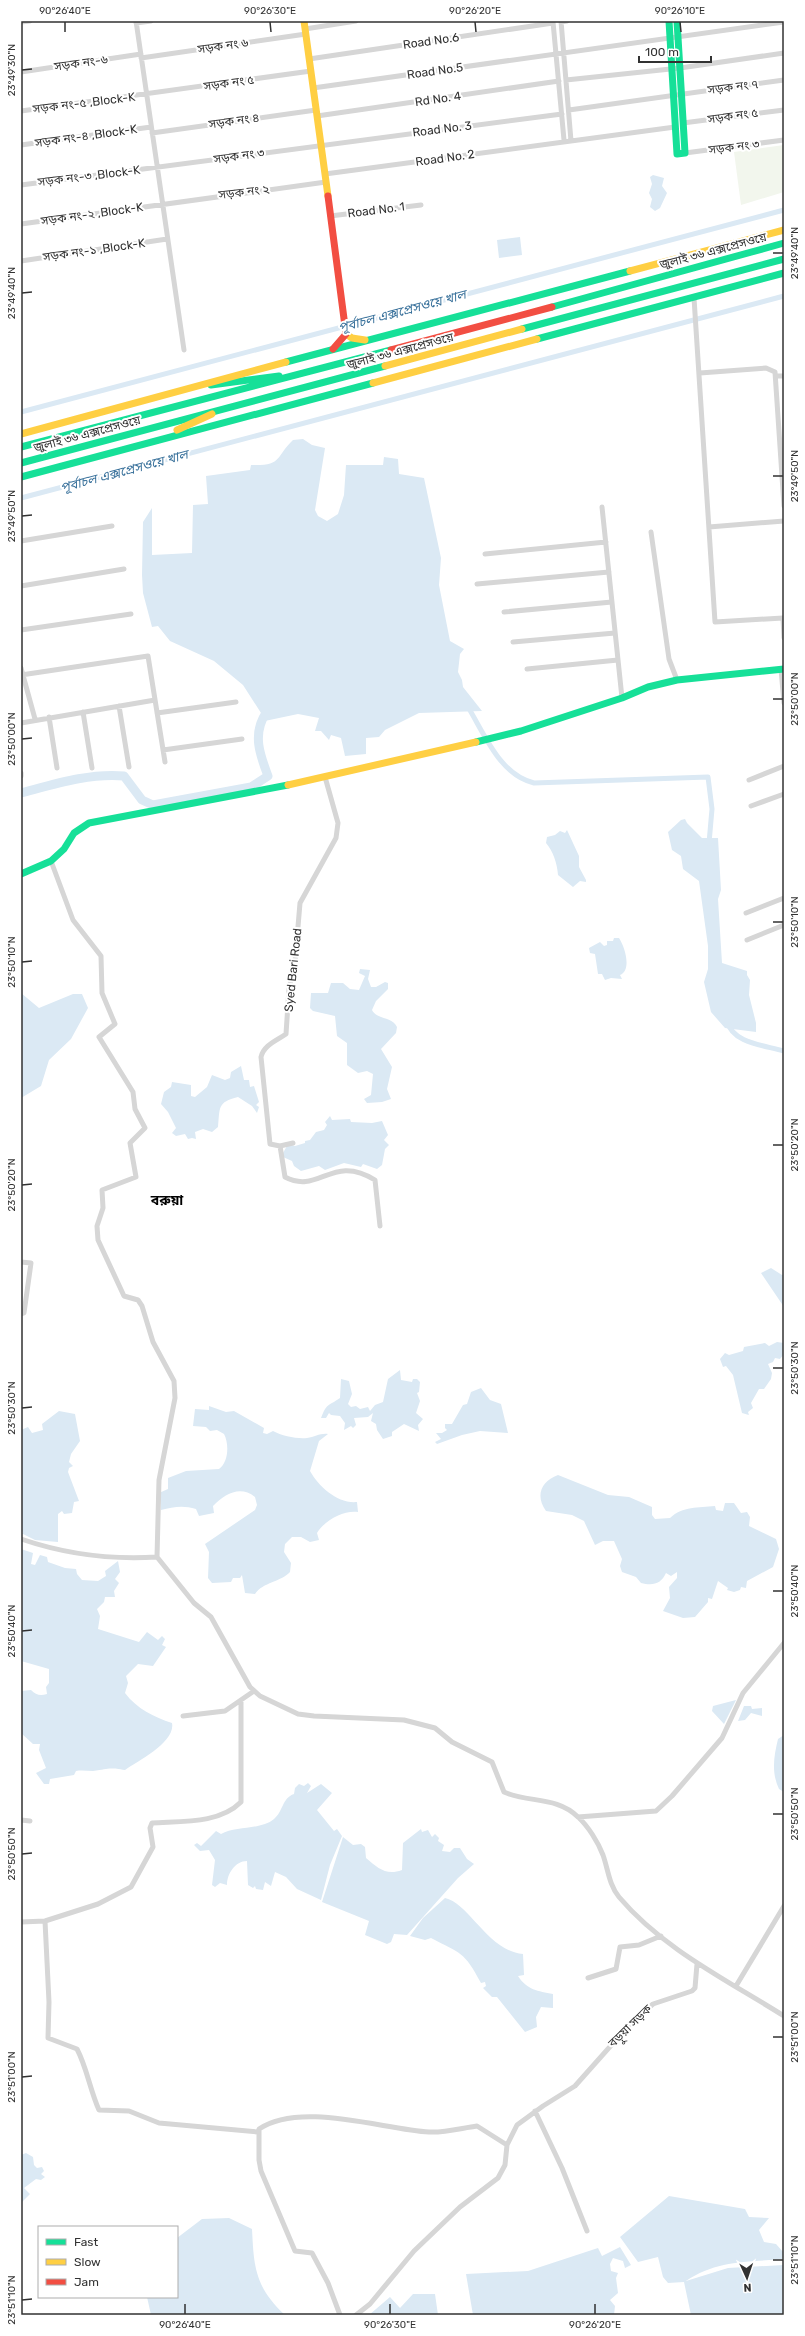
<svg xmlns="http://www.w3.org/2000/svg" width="805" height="2336" font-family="Rubik,'Noto Sans Bengali',sans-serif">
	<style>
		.green { fill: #f2f6ed }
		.water { fill: #dbe9f4 }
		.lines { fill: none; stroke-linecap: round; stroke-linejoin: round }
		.canal { stroke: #dbe9f4; stroke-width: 5 }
		.river { stroke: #dbe9f4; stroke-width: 9 }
		.street { stroke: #d6d6d6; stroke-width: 5 }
		.fast { stroke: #16e098; stroke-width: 7 }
		.slow { stroke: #ffcf43; stroke-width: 7 }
		.jam { stroke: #f24e42; stroke-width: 7 }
		.ticks { fill: none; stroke: #323232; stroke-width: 1.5 }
		.labels { text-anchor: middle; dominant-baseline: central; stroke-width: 4; stroke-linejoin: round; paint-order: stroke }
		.street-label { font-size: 12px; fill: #323232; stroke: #fff }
		.water-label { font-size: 13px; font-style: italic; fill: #39719b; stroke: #fff }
		.quarter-label { font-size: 14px; font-weight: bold; fill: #000; stroke: #fff }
		.neatline { fill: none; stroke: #323232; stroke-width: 1.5 }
		.ticks-label { font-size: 10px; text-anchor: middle; fill: #323232 }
	</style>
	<rect width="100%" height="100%" fill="#fff"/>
	<path class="green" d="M784,145V192L741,205L734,152Z"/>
	<path class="water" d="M653,175L664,178L662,186L667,193L660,208L655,211L650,207L652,199L649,193L652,184L650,177Z
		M520,237L522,255L499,258L497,240Z
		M303,439L312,445L325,448L315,510L318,516L327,521L338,514L344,495L346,465H383L384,457L398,459L399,474L424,478L441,558L439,585L450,641L464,649L460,654L458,672L462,680L463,687L482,711L419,713L385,730L379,737L366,738V754L345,756L341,738L331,735L329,740L321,731H315L319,718L298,714L260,722L261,713L243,685L214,661L170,641L158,626L152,627L143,593L142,575L143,522L152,508V555L192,553L193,505L208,504L206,476L250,470L251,465C283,466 275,457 293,440Z
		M685,819L687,823L702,838H718L721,890L718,899L722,963L747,971V975L750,980L749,995L756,1023V1032L725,1028L711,1012L704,982L708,969V946L699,881L683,869L681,856L672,850L668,832L681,820Z
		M567,830L579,856V867L586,880V882L580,881L573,887L558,875C557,863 553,851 546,843L547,837L555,835L560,831L565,833Z
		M614,938H619C625,947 632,970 620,975L622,979L611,978L605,980L602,974H598L595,954L590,953L589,948L600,942L604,946L607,945V941H613Z
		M360,969L370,970L368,979L371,987H376L385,982L388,983V989L376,1001L372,1010C377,1020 392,1016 397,1027L396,1033L381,1049L392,1067L387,1089L391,1099L382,1102L367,1103L364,1099L371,1095L373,1074L367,1071L358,1073L347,1065V1043L337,1036L335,1016L313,1011L310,1008L311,993H328L331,983H343L350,989L359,990L365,976L359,973Z
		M21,993L39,1008L73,994H82L88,1008L71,1039L49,1060L41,1086L21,1098Z
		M241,1066L244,1080H249L250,1087L254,1086L259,1102L256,1105L259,1107L257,1113L252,1106L238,1097C217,1102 220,1108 218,1127L212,1132L203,1129L195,1132L196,1139L192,1138L188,1139L185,1134L176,1136L172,1133L176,1128L168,1112L161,1104L164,1092L171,1087L172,1082L191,1085V1096L195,1097L207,1087L212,1075L225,1080L230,1078L231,1072Z
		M330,1116L332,1120L350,1119L351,1122L372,1123L382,1121L388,1135L384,1140L389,1145L385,1149L382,1165L377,1169L363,1164L361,1167L344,1163L325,1170L319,1166L301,1171L294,1166L292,1161L283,1157V1153L288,1144L295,1146L305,1143V1141L310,1140L316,1132L324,1130L327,1125L325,1122Z
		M771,1268L782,1275L784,1274V1307L761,1273Z
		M777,1342L784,1343V1354L780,1359L775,1358L773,1362L768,1364L772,1373L771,1379L764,1389H759L751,1403L753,1408L748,1412L749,1415L742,1413L733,1375L726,1366L723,1367L720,1359L725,1353L729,1355L743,1351L744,1347L765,1343L769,1346Z
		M400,1370L401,1380L412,1382L413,1379H417L420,1382L419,1392L417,1393L420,1401L416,1413L423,1419L418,1425L419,1431L404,1424L392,1432V1436L383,1439L377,1430L376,1424L371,1421L373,1413L368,1417L354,1418L356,1425L353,1428L351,1426L344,1430L345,1423L340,1416L331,1415L329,1413L326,1418H321C327,1403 327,1407 340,1398L341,1379L349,1381L352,1394L348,1404L351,1407L356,1406L360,1409L368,1407L370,1411L375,1405L383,1402L388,1379Z
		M481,1388L490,1400L501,1404L508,1433L480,1431L462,1435L437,1444L435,1442L441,1439L436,1433H442L447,1430L445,1428V1424H452L463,1405L467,1404L471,1392Z
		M209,1406L226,1412L234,1411L264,1428L263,1433L267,1434L273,1431C282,1436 297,1439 307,1438C315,1437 320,1433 328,1434L319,1441L310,1471C319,1487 338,1504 357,1502L358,1512C344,1510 325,1520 317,1533L319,1540L310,1542L301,1537H292L285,1544L284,1552L291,1563L290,1572C281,1582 263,1582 255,1594L245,1593L242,1575L240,1578H233L231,1582L212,1583L208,1578L209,1552L205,1544L255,1510L257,1505L255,1497C240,1485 225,1494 213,1506L214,1513L199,1516L196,1509C183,1505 173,1507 161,1510V1501L159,1493L168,1489V1478L186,1471L219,1469C229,1462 229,1443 224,1434L217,1430L210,1431L206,1427L193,1426L195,1409L209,1410Z
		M59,1411L75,1414L80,1441L71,1454L69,1462L73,1466L69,1468L68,1472L79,1501L74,1502L72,1513L64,1514L62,1511L58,1514V1542L35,1540L21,1533H23L21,1528V1430L28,1427L32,1433L43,1430L42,1424Z
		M558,1475L608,1495L629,1497L652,1507V1515L655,1519L670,1518C683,1506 698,1508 715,1506L716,1510L723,1511L725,1503H734L741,1513L747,1512L750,1517L749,1526L776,1539L779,1549L773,1567L747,1581L746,1588L741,1587L740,1590L734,1592L727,1590L728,1588L718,1581L712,1599L708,1598V1602L695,1617L683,1618L663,1611L670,1598L669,1587L677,1578V1572L671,1576L666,1573C661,1584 653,1586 641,1583L636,1577L622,1572L620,1566L622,1559L614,1541H603L595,1545L584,1521L572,1515L546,1511C535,1496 541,1481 558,1475Z
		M21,1549L33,1553L31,1564L35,1565L40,1555L47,1557L48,1562L65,1568L76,1569L77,1574L82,1580L98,1581L106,1576L105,1571L118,1561L120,1572L115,1579L119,1583L114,1591L115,1597H105L104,1602L97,1609L100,1616L98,1629L139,1642L147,1632L158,1640L162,1636L165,1639L162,1645L166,1647L153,1666L138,1664L126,1676L128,1683L125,1693C137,1709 154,1717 172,1723C176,1742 138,1761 125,1770C107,1767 109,1769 93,1771C87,1771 82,1770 76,1771L74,1775L50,1779L49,1784H44L36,1773L46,1768L39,1750L40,1744H33L21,1733V1691L31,1690C36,1695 40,1696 47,1694L46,1687L49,1683V1669L21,1661Z
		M736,1700L724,1724L712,1711L713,1706Z
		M744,1706H751L752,1709L762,1708V1716L751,1713L745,1720L738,1721Z
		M784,1735V1792L779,1789C771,1772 774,1756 778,1739Z
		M308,1783L311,1786L307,1793L321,1784L332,1793L317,1810L334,1831L337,1829L342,1836L330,1865L321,1900L297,1889L286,1877L275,1872L271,1886L265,1882L263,1890L256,1889L255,1886L253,1888L248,1885L247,1861C235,1861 227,1874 227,1885L220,1883L215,1887L212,1885L215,1860L209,1850L200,1851L194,1845L197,1843L201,1846L216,1831L221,1834C236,1826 261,1830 274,1819C283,1812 282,1798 294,1794L295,1788L299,1784L304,1786Z
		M421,1829L422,1832L428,1830L432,1837L435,1834L439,1838L438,1841L444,1845L442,1851L450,1852L454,1848H460L467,1859L474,1864L458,1878L407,1935L394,1934L391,1942L387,1944L365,1935L369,1921L322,1902L343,1837L353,1845L361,1844L365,1847L366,1858C378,1868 386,1876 402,1870L403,1843Z
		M445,1898C469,1903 488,1951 523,1954L524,1975L518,1976C527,1990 538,1991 553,1994V2008L541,2007L536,2017L537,2027L525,2032L497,1997H492L483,1988L486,1986L485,1982L481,1983C464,1951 461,1954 431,1938L425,1940L410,1936L423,1918Z
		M26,2153L33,2157L34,2165L37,2168L42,2167L44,2171L41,2174L45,2177L41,2180L36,2179L24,2188L30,2194L21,2203V2155Z
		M669,2196L745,2209L749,2217L769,2218L759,2230L764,2242L776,2244L784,2253V2259C749,2262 716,2260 686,2281L728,2268L784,2265V2315H691L684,2282L668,2283L663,2277L658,2257L638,2262L620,2237Z
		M229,2218L252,2229C254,2268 255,2287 285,2315H151L147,2297H177V2238L202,2219Z
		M620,2247L631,2265L625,2268L623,2261L613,2258L610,2264L611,2271L618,2273L616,2278L618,2293L610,2300L615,2306L614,2315H473L466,2274L528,2271L598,2248L602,2256Z
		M413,2294H435L438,2315H369L390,2297L400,2308Z"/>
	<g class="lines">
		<path class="canal" d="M21,412L784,210
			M21,498L784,296
			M468,707C485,735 500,775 534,783L708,777L712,809L709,843
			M727,1021C733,1044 764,1045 784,1051"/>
		<path class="river" d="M21,793C55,784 89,773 124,776L142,800L153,805L251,787L268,776C260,755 252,734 266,713"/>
		<path class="street" d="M136,21L184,350
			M561,21L571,141
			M21,22L30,21
			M553,22L564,140
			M561,22L567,21
			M136,23L151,21
			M305,29L356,21
			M141,58L306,34
			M309,59L553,23
			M21,72L141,54
			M566,80L680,68L784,53
			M313,88L784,22
			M569,110L784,80
			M21,111L311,71
			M317,116L559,81
			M683,123L784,110
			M152,133L316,110
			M21,145L151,127
			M685,153L784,140
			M325,174L675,127
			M21,185L562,114
			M330,216L421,205
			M21,224L326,182
			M21,261L167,239
			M694,298L715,622L783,618L784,638
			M700,373L766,368L775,372L784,506
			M777,376H784
			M602,507L622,698
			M709,527L784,521
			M651,532L669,659L677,680
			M21,541L112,526
			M485,554L606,542
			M477,584L609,572
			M21,586L124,569
			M504,612L612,602
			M21,630L131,614
			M513,642L615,633
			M21,668L35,719
			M527,669L618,660
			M781,669L784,703
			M21,675L148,656L165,762
			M119,706L129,767
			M83,712L92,768
			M157,713L236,702
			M49,717L57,768
			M21,723L155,700
			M163,750L242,739
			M21,773V776
			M325,777L338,823L336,838L300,903L295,962L289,989L286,1034C276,1041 264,1045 261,1057L270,1144L280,1146L285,1177C319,1195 332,1153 375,1180L380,1226
			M749,780L784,766
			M751,806L784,794
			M51,861L73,920L101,956L102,993L115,1024L99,1037L133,1092L135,1109L145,1128L130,1143L136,1177L102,1190L103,1208L97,1226L98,1240L124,1296L138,1300L142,1306L153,1342L174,1381L175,1398L159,1480L157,1557L194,1603L211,1617L250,1687L260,1696L298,1714L314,1716L404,1720L435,1728L452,1742L492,1762L504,1792C528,1803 557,1796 578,1817C588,1826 598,1842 603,1855C608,1869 609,1885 619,1897C663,1949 727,1980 784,2016
			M746,913L784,898
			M747,940L784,925
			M280,1146L293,1143
			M21,1262L31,1263L24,1313L21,1314
			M21,1539C65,1554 111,1560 157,1557
			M183,1716L225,1711L254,1691
			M578,1817L656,1811L672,1796L722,1738L743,1693L784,1643
			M21,1820L30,1821
			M45,1921L49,2002L48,2038L77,2049C87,2068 90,2090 99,2110L129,2111L159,2123L258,2132
			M21,1922L45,1921L98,1904L131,1887L153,1847L150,1828L152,1823C182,1821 219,1824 241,1802V1700
			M588,1978L616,1969L620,1947L639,1945L661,1936
			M736,1986L784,1906
			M535,2111L562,2168L587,2231
			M340,2315L328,2283L312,2253L295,2251L261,2171L259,2160V2129C300,2101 382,2129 429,2132C444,2133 462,2128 477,2126L507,2145
			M356,2315L370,2304L414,2251L460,2207L498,2178L505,2165L507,2145L517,2125L543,2106L575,2086L631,2023L653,2004L692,1991L695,1988L697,1964"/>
		<path class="fast" d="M669,21L677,154L685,153L677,21
			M552,307L784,243
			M522,329L784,259
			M537,339L784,273
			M286,362L630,271
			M211,385L279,376
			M21,447L391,350
			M21,463L385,366
			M21,477L373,383
			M476,742L521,731L622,698L648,687L677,680L784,669
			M21,874L51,861L64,849L74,833L89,823L288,785"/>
		<path class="slow" d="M304,21L328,196
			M630,271L784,230
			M346,334L352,338L365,340
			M385,366L522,329
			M373,383L537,339
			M177,430L212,414
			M21,434L286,362
			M288,785L476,742"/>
		<path class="jam" d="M328,196L346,334L333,349
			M391,350L552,307"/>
	</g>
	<path class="ticks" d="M65,22V32M270,22L271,32M475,22L476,32M680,22L681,32M22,70L32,69M773,253H783M22,293L32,292M773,476H783M22,516L32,515M773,699H783M22,739L32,738M773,922H783M22,962L32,961M773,1145H783M22,1185L32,1184M773,1368H783M22,1408L32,1407M773,1591H783M22,1631L32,1630M773,1814H783M22,1854L32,1853M773,2037H783M22,2077L32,2076M773,2260H783M22,2300L32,2299M185,2304V2314M390,2304V2314M595,2304V2314"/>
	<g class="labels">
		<g class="street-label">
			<text transform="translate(431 41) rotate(-8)">Road No.6</text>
			<text transform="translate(223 46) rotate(-8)">সড়ক নং ৬</text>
			<text transform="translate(81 63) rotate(-8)">সড়ক নং-৬</text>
			<text transform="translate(435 71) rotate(-8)">Road No.5</text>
			<text transform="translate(229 83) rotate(-8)">সড়ক নং ৫</text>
			<text transform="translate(733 87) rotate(-7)">সড়ক নং ৭</text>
			<text transform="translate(438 99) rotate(-8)">Rd No. 4</text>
			<text transform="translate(84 103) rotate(-7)">সড়ক নং-৫ ,Block-K</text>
			<text transform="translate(733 116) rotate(-8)">সড়ক নং ৫</text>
			<text transform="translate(234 121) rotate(-8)">সড়ক নং ৪</text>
			<text transform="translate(442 129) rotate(-7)">Road No. 3</text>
			<text transform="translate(86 136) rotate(-8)">সড়ক নং-৪ ,Block-K</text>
			<text transform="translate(734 147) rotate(-7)">সড়ক নং ৩</text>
			<text transform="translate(239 156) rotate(-8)">সড়ক নং ৩</text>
			<text transform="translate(445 158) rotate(-8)">Road No. 2</text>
			<text transform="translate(89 176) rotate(-7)">সড়ক নং-৩ ,Block-K</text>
			<text transform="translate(244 192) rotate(-7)">সড়ক নং ২</text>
			<text transform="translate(376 210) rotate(-7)">Road No. 1</text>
			<text transform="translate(92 214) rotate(-8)">সড়ক নং-২ ,Block-K</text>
			<text transform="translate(94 250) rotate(-8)">সড়ক নং-১ ,Block-K</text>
			<text transform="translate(713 251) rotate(-15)">জুলাই ৩৬ এক্সপ্রেসওয়ে</text>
			<text transform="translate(400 351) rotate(-15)">জুলাই ৩৬ এক্সপ্রেসওয়ে</text>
			<text transform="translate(87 434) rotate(-15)">জুলাই ৩৬ এক্সপ্রেসওয়ে</text>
			<text transform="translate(293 970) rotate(-84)">Syed Bari Road</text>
			<text transform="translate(630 2026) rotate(-44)">বড়ুয়া সড়ক</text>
		</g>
		<g class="water-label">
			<text transform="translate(402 311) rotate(-15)">পূর্বাচল এক্সপ্রেসওয়ে খাল</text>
			<text transform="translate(124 471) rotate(-15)">পূর্বাচল এক্সপ্রেসওয়ে খাল</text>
		</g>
		<g class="quarter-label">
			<text x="167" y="1200">বরুয়া</text>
		</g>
	</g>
	<rect width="805" height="2336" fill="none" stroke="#ffffff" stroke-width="44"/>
	<rect x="38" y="2226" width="140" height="72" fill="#ffffff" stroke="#adadad"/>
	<rect x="46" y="2239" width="20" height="6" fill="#16e098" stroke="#adadad"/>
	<text x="74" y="2246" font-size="12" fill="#323232">Fast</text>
	<rect x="46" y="2259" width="20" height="6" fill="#ffcf43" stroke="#adadad"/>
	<text x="74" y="2266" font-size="12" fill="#323232">Slow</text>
	<rect x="46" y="2279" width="20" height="6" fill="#f24e42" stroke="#adadad"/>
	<text x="74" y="2286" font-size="12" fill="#323232">Jam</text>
	<g transform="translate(747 2278) rotate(177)" stroke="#ffffff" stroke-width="3" paint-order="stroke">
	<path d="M0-3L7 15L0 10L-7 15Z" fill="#323232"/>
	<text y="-6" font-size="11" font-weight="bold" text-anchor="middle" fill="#323232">N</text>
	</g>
	<path d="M639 56v6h72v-6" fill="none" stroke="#323232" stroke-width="2"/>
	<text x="645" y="56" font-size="12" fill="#323232" stroke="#ffffff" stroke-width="3" paint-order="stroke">100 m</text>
	<rect x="22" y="22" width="761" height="2292" class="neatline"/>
	<g class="ticks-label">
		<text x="65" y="14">90°26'40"E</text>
		<text x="270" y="14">90°26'30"E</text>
		<text x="475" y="14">90°26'20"E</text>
		<text x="680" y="14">90°26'10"E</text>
		<text transform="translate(11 70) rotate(-90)" y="4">23°49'30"N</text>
		<text transform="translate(794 253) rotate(-90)" y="4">23°49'40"N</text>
		<text transform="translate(11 293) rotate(-90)" y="4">23°49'40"N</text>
		<text transform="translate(794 476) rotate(-90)" y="4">23°49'50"N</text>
		<text transform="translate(11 516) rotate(-90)" y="4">23°49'50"N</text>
		<text transform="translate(794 699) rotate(-90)" y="4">23°50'00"N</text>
		<text transform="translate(11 739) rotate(-90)" y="4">23°50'00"N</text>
		<text transform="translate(794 922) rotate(-90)" y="4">23°50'10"N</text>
		<text transform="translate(11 962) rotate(-90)" y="4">23°50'10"N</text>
		<text transform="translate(794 1145) rotate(-90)" y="4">23°50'20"N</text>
		<text transform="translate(11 1185) rotate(-90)" y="4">23°50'20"N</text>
		<text transform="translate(794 1368) rotate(-90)" y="4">23°50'30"N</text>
		<text transform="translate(11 1408) rotate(-90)" y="4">23°50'30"N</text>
		<text transform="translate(794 1591) rotate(-90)" y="4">23°50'40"N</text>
		<text transform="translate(11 1631) rotate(-90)" y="4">23°50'40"N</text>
		<text transform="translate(794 1814) rotate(-90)" y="4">23°50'50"N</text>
		<text transform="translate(11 1854) rotate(-90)" y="4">23°50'50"N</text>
		<text transform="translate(794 2037) rotate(-90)" y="4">23°51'00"N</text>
		<text transform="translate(11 2077) rotate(-90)" y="4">23°51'00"N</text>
		<text transform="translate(794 2260) rotate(-90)" y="4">23°51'10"N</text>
		<text transform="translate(11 2300) rotate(-90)" y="4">23°51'10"N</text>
		<text x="185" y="2328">90°26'40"E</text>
		<text x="390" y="2328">90°26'30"E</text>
		<text x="595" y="2328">90°26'20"E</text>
	</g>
</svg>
